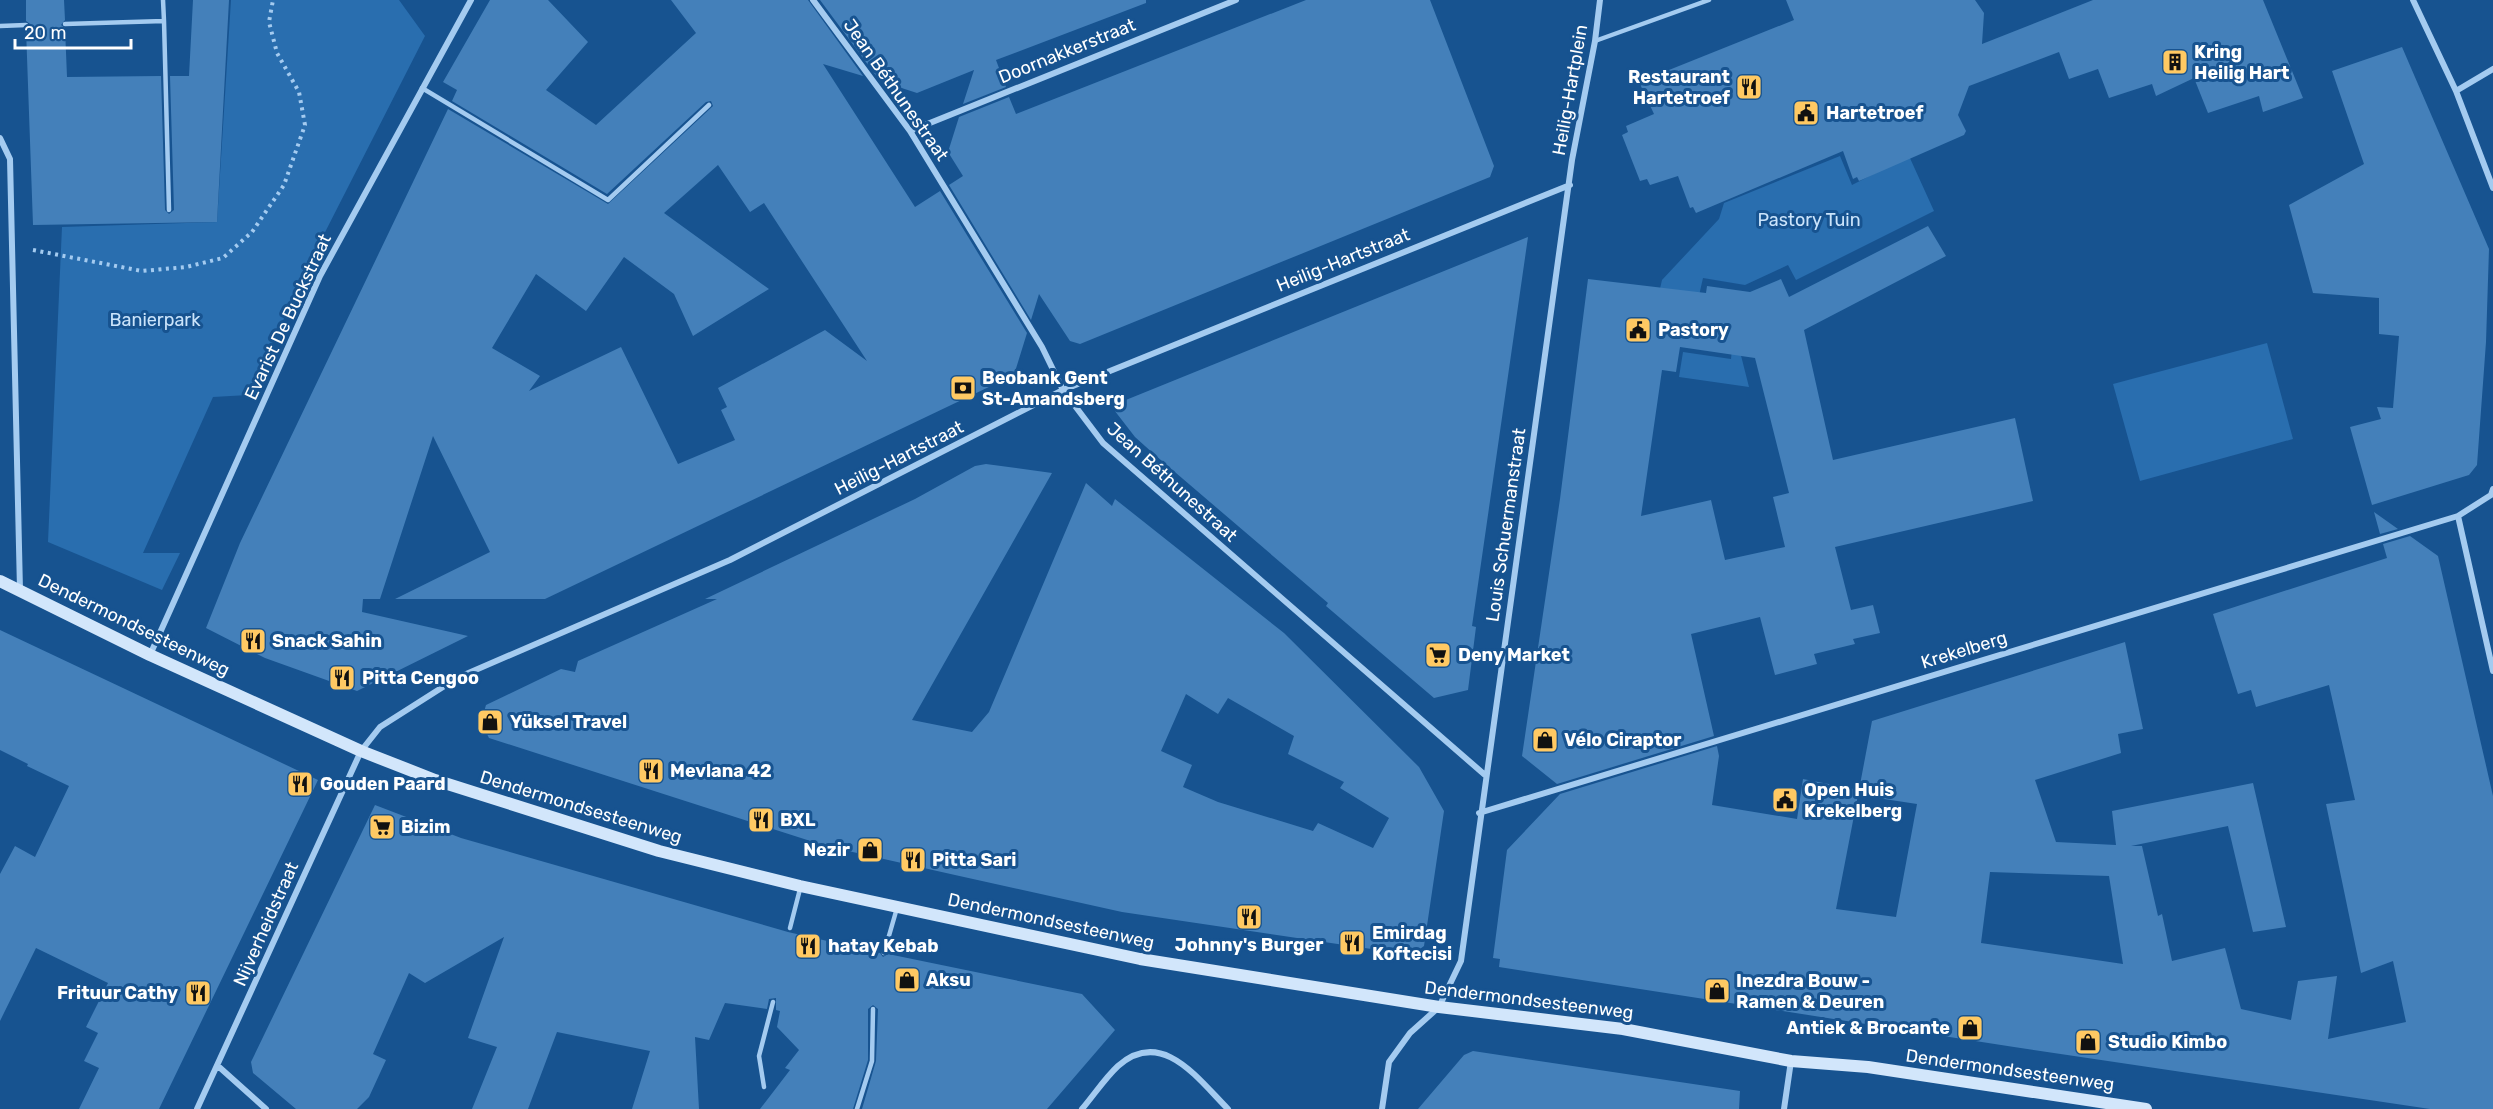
<svg xmlns="http://www.w3.org/2000/svg" width="2493" height="1109" font-family="Rubik,sans-serif">
	<style>
		.green { fill: #296eaf }
		.building { fill: #4480ba; fill-rule: evenodd }
		.lines { fill: none; stroke-linecap: round; stroke-linejoin: round }
		.path { stroke: #a4cbf0; stroke-width: 4; stroke-dasharray: 3 4.5; stroke-linecap: butt }
		.lane { stroke: #a4cbf0; stroke-width: 4.5 }
		.street { stroke: #a4cbf0; stroke-width: 6 }
		.secondary { stroke: #d2e6fb; stroke-width: 12 }
		.labels { text-anchor: middle; dominant-baseline: central; stroke-width: 6; stroke-linejoin: round; paint-order: stroke }
		.street-label { font-size: 18px; fill: #fff; stroke: #175390 }
		.poi-label { font-size: 18px; font-weight: bold; fill: #fff; stroke: #175390; text-anchor: start }
		.park-label { font-size: 18px; fill: #cbe4fb; stroke: #175390 }
	</style>
	<rect width="100%" height="100%" fill="#175390"/>
	<path class="green" d="M231,0H399L425,36L319,244L248,395L213,397L143,553H180L162,590L48,542L62,227L217,222Z
		M1840,156L1852,185L1909,156L1934,211L1796,280L1788,265L1745,285L1703,278L1698,300L1659,293L1662,280L1719,219L1724,203Z
		M1734,328L1749,387L1679,377L1683,352L1731,359Z
		M2267,343L2293,439L2140,481L2113,384Z"/>
	<path class="building" d="M26,0H64L65,20L61,25L65,28L67,77L161,76L165,210L169,214L174,210L170,76H189L193,0H229L217,222L33,225L26,29L30,24L26,21Z
		M490,0H548L588,42L546,90L596,125L696,33L671,0H808L863,76L823,64L915,207L940,191L1027,333L1014,375L545,599H395L490,552L433,436L380,599H363L362,612L468,636L357,691L265,658L206,628L240,543L448,109L608,204L713,106L711,101L706,102L607,194L452,101L457,90L443,82ZM718,165L750,212L764,203L867,361L825,330L718,388L727,407L721,410L735,440L678,464L621,347L529,391L540,376L492,348L536,274L586,311L624,257L674,294L693,336L769,289L664,213Z
		M820,0H1146V3L996,60L1006,87L963,104L974,70L917,93L880,81Z
		M1306,0H1430L1494,166L1490,177L1080,344L1070,341L1039,294L1031,320L949,185L963,176L948,152L959,117L1009,97L1016,114Z
		M1786,0H1975L1984,13L1982,44L2093,0H2263L2303,98L2263,112L2259,96L2208,113L2194,78L2156,96L2152,84L2109,98L2098,69L2069,79L2059,52L1969,86L1958,115L1966,131L1964,135L1859,181L1857,177L1853,179L1843,151L1696,213L1693,207L1690,208L1678,176L1650,185L1647,179L1640,181L1622,135L1628,132L1626,126L1654,114L1639,82L1794,20Z
		M2402,47L2489,249L2486,342L2477,465L2469,475L2372,505L2350,427L2381,419L2377,407L2393,408L2399,336L2379,334V298L2313,293L2289,205L2364,164L2332,71Z
		M1928,226L1946,256L1804,330L1833,460L2015,418L2033,501L1835,547L1851,610L1873,605L1880,633L1853,639L1855,644L1814,654L1817,664L1775,675L1760,617L1691,634L1714,736L1557,784L1522,756L1560,499L1588,279L1706,293L1707,286L1750,292L1781,279L1789,297ZM1680,347L1755,358L1789,493L1773,497L1785,547L1725,560L1711,500L1641,516L1662,370L1676,372Z
		M1528,237L1472,626L1476,627L1468,690L1434,698L1326,606L1328,603L1155,455L1135,437L1111,406Z
		M986,464L1052,473L912,720L972,732L989,712L1086,483L1112,506L1115,499L1284,633L1419,767L1444,811L1424,946L1412,955L1122,912L955,875L826,846L489,738L481,722L486,705L561,669L575,672L578,661L717,599H705L915,499L975,466ZM1186,694L1218,714L1228,698L1294,736L1288,754L1344,782L1340,788L1389,818L1373,848L1318,823L1313,831L1218,802L1183,787L1192,765L1161,751Z
		M2374,512L2398,529L2380,534Z
		M2410,536L2438,556L2493,796V1109H2430L2014,1047L1499,967L1500,959L1493,958L1507,850L1560,794L1717,746L1719,756L1712,805L1797,819L1803,779L1859,790L1872,721L2125,642L2143,729L2118,734L2121,753L2035,780L2056,842L2116,845L2112,811L2253,783L2286,927L2253,932L2228,826L2131,846H2142L2158,916L2162,914L2172,961L2225,948L2241,1009L2291,1020L2298,981L2337,976L2328,1039L2406,1022L2393,961L2361,973L2326,804L2355,800L2329,685L2256,707L2251,690L2238,694L2213,614L2387,558L2383,544ZM1858,795L1917,804L1896,917L1836,909ZM1990,872L2109,876L2123,964L1981,943Z
		M0,630L318,780L159,1109H79L99,1068L84,1061L98,1033L86,1027L108,983L36,948L0,1021V874L15,846L35,857L69,786L27,766L28,764L0,750Z
		M375,805L461,838L788,932L880,953L883,957L888,954L1082,994L1115,1030L1047,1109H862L876,1061L878,1009L873,1005L868,1009V1060L853,1109H760L790,1070L785,1068L799,1050L777,1027L780,1011L776,1010V998L769,999L767,1009L725,1003L709,1040L695,1037L699,1109H632L650,1051L557,1032L528,1109H472L497,1047L468,1038L504,937L425,983L409,973L373,1054L386,1060L369,1097L357,1109H296L253,1073L251,1062Z
		M1473,1051L1740,1091L1739,1109H1418L1464,1055Z"/>
	<g class="lines">
		<path class="path" d="M33,250L142,271L186,267L223,258L252,232L284,185L305,125L299,92L277,53L269,22L273,0"/>
		<path class="lane" d="M163,0L164,21
			M65,24L164,21L169,210
			M0,26L26,25
			M1595,41L1709,0
			M422,88L608,200L709,105
			M790,928L800,889
			M884,953L897,908
			M764,1087L759,1056L773,1002
			M857,1109L872,1061L873,1009"/>
		<path class="street" d="M813,0L910,131L1042,347L1063,390L1103,443L1485,775
			M2413,0L2456,91L2493,188
			M2456,91L2493,69
			M910,131L1236,0
			M0,138L10,159L20,590
			M2458,516L2493,671
			M150,655L320,276L471,0
			M1479,813L2458,516L2491,495L2493,489
			M218,1066L266,1109
			M197,1109L361,751L380,727L457,678L730,560L1063,390L1570,185
			M1082,1109C1094,1095 1105,1078 1118,1066C1162,1027 1198,1079 1228,1109
			M1382,1109L1389,1062L1410,1033L1439,1007L1461,961L1572,160L1595,41L1600,0
			M1784,1109L1791,1061"/>
		<path class="secondary" d="M0,581L150,655L361,751L435,780L659,851L800,886L1140,959L1439,1007L1623,1029L1791,1061L1868,1067L2146,1109"/>
	</g>
	<defs>
		<symbol id="building-square" viewBox="-11 -11 22 22"><rect x="-9" y="-9" width="18" height="18" rx="4" fill="#ffc963" stroke="#175390"/><path d="M-4-6H4V6H1V3H-1V6H-4ZM-2.5-4.3h1.7v1.8h-1.7ZM.8-4.3h1.7v1.8H.8ZM-2.5-1h1.7V.8h-1.7ZM.8-1h1.7V.8H.8Z" fill="#111"/></symbol>
		<symbol id="restaurant-square" viewBox="-11 -11 22 22"><rect x="-9" y="-9" width="18" height="18" rx="4" fill="#ffc963" stroke="#175390"/><path d="M-5-6h1v4h1v-4h1v4h1v-4h1v5L-1.5 .5V6h-2V.5L-5-1ZM5-6V6H3V1.5H1.5Q1.5-4 5-6Z" fill="#111"/></symbol>
		<symbol id="civic-square" viewBox="-11 -11 22 22"><rect x="-9" y="-9" width="18" height="18" rx="4" fill="#ffc963" stroke="#175390"/><path d="M-.6-6.5H3V-4.5H.6V-3L4-1V1h2V6H-6V1h2V-1L-.6-3ZM-1.2 2.5V6h2.4V2.5Z" fill="#111"/></symbol>
		<symbol id="bank-square" viewBox="-11 -11 22 22"><rect x="-9" y="-9" width="18" height="18" rx="4" fill="#ffc963" stroke="#175390"/><path d="M-6-4H6V4H-6ZM0-2.3a2.3 2.3 0 1 0 0 4.6a2.3 2.3 0 1 0 0-4.6Z" fill="#111"/></symbol>
		<symbol id="supermarket-square" viewBox="-11 -11 22 22"><rect x="-9" y="-9" width="18" height="18" rx="4" fill="#ffc963" stroke="#175390"/><path d="M-6-5.5h2.5l.6 2H6L4.5 2H-2.5L-4.4-4H-6ZM-1.5 3.2a1.3 1.3 0 1 0 .1 0ZM3 3.2a1.3 1.3 0 1 0 .1 0Z" fill="#111"/></symbol>
		<symbol id="shop-square" viewBox="-11 -11 22 22"><rect x="-9" y="-9" width="18" height="18" rx="4" fill="#ffc963" stroke="#175390"/><path d="M-5-2.5h2.3a2.7 3.5 0 0 1 5.4 0H5L5.5 6h-11ZM-1.5-2.5h3a1.5 2.3 0 0 0-3 0Z" fill="#111"/></symbol>
	</defs>
	<g fill-rule="evenodd">
		<use href="#building-square" x="2160" y="47" width="30" height="30"/>
		<use href="#restaurant-square" x="1734" y="72" width="30" height="30"/>
		<use href="#civic-square" x="1791" y="98" width="30" height="30"/>
		<use href="#civic-square" x="1623" y="315" width="30" height="30"/>
		<use href="#bank-square" x="948" y="373" width="30" height="30"/>
		<use href="#restaurant-square" x="238" y="626" width="30" height="30"/>
		<use href="#supermarket-square" x="1423" y="640" width="30" height="30"/>
		<use href="#restaurant-square" x="327" y="663" width="30" height="30"/>
		<use href="#shop-square" x="475" y="707" width="30" height="30"/>
		<use href="#shop-square" x="1530" y="725" width="30" height="30"/>
		<use href="#restaurant-square" x="636" y="756" width="30" height="30"/>
		<use href="#restaurant-square" x="285" y="769" width="30" height="30"/>
		<use href="#civic-square" x="1770" y="785" width="30" height="30"/>
		<use href="#restaurant-square" x="746" y="805" width="30" height="30"/>
		<use href="#supermarket-square" x="367" y="812" width="30" height="30"/>
		<use href="#shop-square" x="855" y="835" width="30" height="30"/>
		<use href="#restaurant-square" x="898" y="845" width="30" height="30"/>
		<use href="#restaurant-square" x="1234" y="902" width="30" height="30"/>
		<use href="#restaurant-square" x="1337" y="928" width="30" height="30"/>
		<use href="#restaurant-square" x="793" y="931" width="30" height="30"/>
		<use href="#shop-square" x="892" y="965" width="30" height="30"/>
		<use href="#shop-square" x="1702" y="976" width="30" height="30"/>
		<use href="#restaurant-square" x="183" y="978" width="30" height="30"/>
		<use href="#shop-square" x="1955" y="1013" width="30" height="30"/>
		<use href="#shop-square" x="2073" y="1027" width="30" height="30"/>
	</g>
	<g class="labels">
		<g class="street-label">
			<text transform="translate(1067 51) rotate(-22)">Doornakkerstraat</text>
			<text transform="translate(896 90) rotate(55)">Jean Béthunestraat</text>
			<text transform="translate(1570 90) rotate(-80)">Heilig-Hartplein</text>
			<text transform="translate(1343 260) rotate(-22)">Heilig-Hartstraat</text>
			<text transform="translate(288 317) rotate(-65)">Evarist De Buckstraat</text>
			<text transform="translate(899 458) rotate(-27)">Heilig-Hartstraat</text>
			<text transform="translate(1172 482) rotate(42)">Jean Béthunestraat</text>
			<text transform="translate(1506 525) rotate(-82)">Louis Schuermanstraat</text>
			<text transform="translate(134 625) rotate(26)">Dendermondsesteenweg</text>
			<text transform="translate(1964 650) rotate(-17)">Krekelberg</text>
			<text transform="translate(581 807) rotate(17)">Dendermondsesteenweg</text>
			<text transform="translate(1051 921) rotate(12)">Dendermondsesteenweg</text>
			<text transform="translate(266 924) rotate(-66)">Nijverheidstraat</text>
			<text transform="translate(1529 1000) rotate(7)">Dendermondsesteenweg</text>
			<text transform="translate(2010 1070) rotate(8)">Dendermondsesteenweg</text>
		</g>
		<g class="poi-label">
			<text x="2194" y="52">Kring<tspan x="2194" dy="21">Heilig Hart</tspan></text>
			<text x="1730" y="77" text-anchor="end">Restaurant<tspan x="1730" dy="21">Hartetroef</tspan></text>
			<text x="1826" y="113">Hartetroef</text>
			<text x="1658" y="330">Pastory</text>
			<text x="982" y="378">Beobank Gent<tspan x="982" dy="21">St-Amandsberg</tspan></text>
			<text x="272" y="641">Snack Sahin</text>
			<text x="1458" y="655">Deny Market</text>
			<text x="362" y="678">Pitta Cengoo</text>
			<text x="510" y="722">Yüksel Travel</text>
			<text x="1564" y="740">Vélo Ciraptor</text>
			<text x="670" y="771">Mevlana 42</text>
			<text x="320" y="784">Gouden Paard</text>
			<text x="1804" y="790">Open Huis<tspan x="1804" dy="21">Krekelberg</tspan></text>
			<text x="780" y="820">BXL</text>
			<text x="401" y="827">Bizim</text>
			<text x="850" y="850" text-anchor="end">Nezir</text>
			<text x="932" y="860">Pitta Sari</text>
			<text x="1372" y="933">Emirdag<tspan x="1372" dy="21">Koftecisi</tspan></text>
			<text x="1249" y="945" text-anchor="middle">Johnny's Burger</text>
			<text x="828" y="946">hatay Kebab</text>
			<text x="926" y="980">Aksu</text>
			<text x="1736" y="981">Inezdra Bouw -<tspan x="1736" dy="21">Ramen &amp; Deuren</tspan></text>
			<text x="178" y="993" text-anchor="end">Frituur Cathy</text>
			<text x="1950" y="1028" text-anchor="end">Antiek &amp; Brocante</text>
			<text x="2108" y="1042">Studio Kimbo</text>
		</g>
		<g class="park-label">
			<text x="1809" y="220">Pastory Tuin</text>
			<text x="155" y="320">Banierpark</text>
		</g>
	</g>
	<path d="M15 39v9h116v-9" fill="none" stroke="#ffffff" stroke-width="3"/>
	<text x="24" y="39" font-size="18" fill="#ffffff" stroke="#175390" stroke-width="4.5" paint-order="stroke">20 m</text>
</svg>
